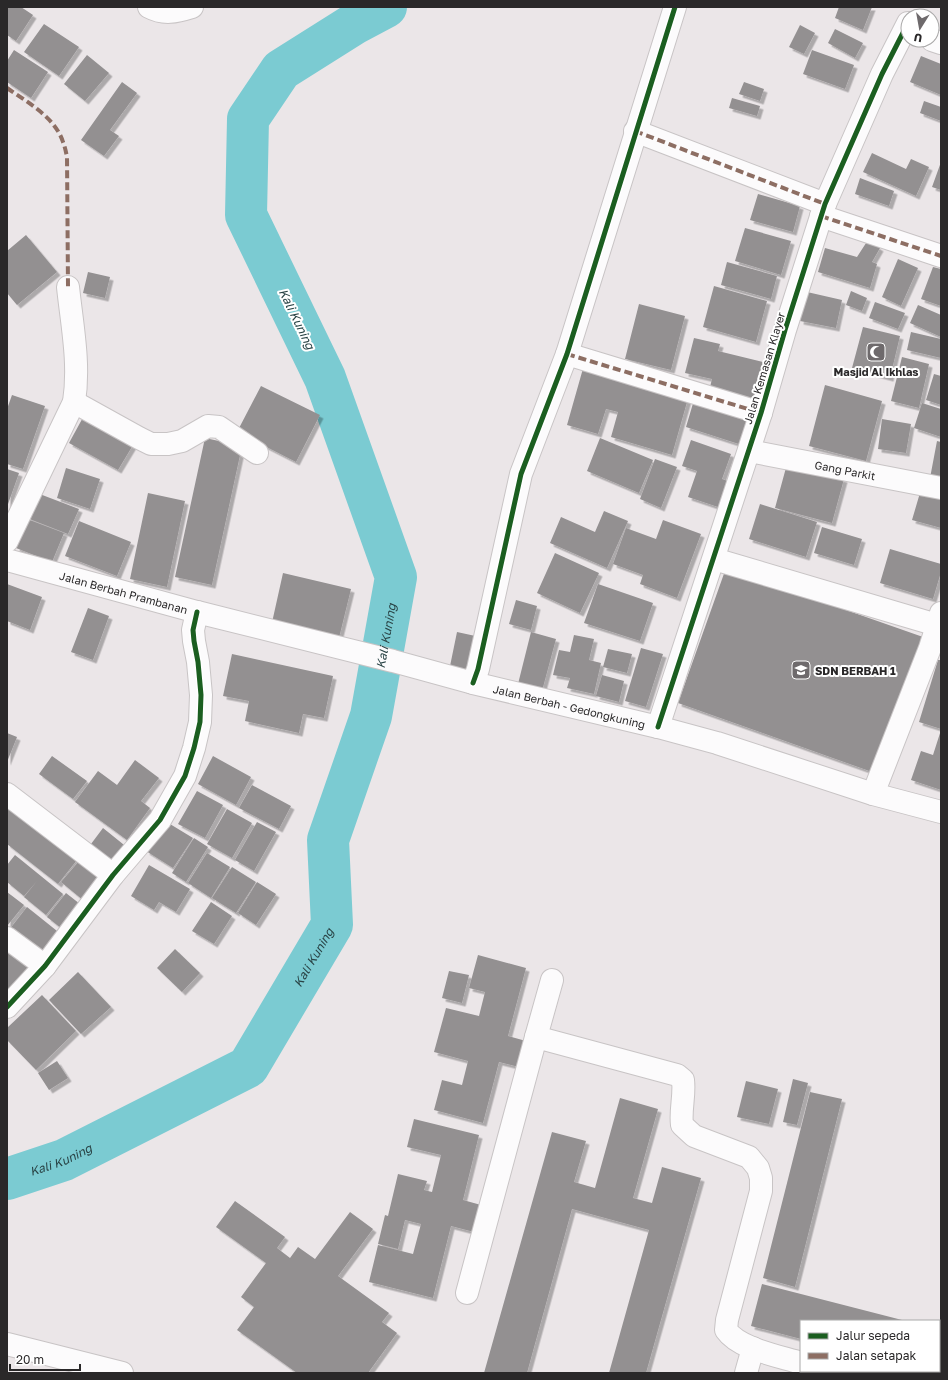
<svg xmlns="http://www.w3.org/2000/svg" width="948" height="1380" font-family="'Golos Text',sans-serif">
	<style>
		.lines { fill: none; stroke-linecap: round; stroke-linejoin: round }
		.river { stroke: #7bcbd2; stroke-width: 42 }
		.building { fill: #939091; filter: url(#shadow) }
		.minor-casing { stroke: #c8c4c5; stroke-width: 24 }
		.major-casing { stroke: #c8c4c5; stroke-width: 24 }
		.minor { stroke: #fcfbfc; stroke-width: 22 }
		.major { stroke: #fcfbfc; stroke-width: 22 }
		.quiet { stroke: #8d6e63; stroke-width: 4; stroke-dasharray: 8 4; stroke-linecap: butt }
		.cycleway-casing { stroke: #fff; stroke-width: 8 }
		.cycleway { stroke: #1b5e20; stroke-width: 5 }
		.labels { text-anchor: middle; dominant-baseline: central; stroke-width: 4; stroke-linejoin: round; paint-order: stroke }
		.street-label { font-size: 11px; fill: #2a2829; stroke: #fff }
		.poi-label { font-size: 11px; font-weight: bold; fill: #2a2829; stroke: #fff }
		.water-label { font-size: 12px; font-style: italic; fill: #294345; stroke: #fff }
	</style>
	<defs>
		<filter id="shadow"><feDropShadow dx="3.5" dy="3.5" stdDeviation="0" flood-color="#0004"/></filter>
	</defs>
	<rect width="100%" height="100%" fill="#ebe6e8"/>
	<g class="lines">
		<path class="river" id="s1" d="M7,1179L64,1160L248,1067L332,925L328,840L371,716L396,577L325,378L246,215L248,119L281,70L354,24L386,7"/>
	</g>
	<path class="building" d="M7,7H21L33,15L16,41L7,35Z
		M839,7H872L863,30L835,18Z
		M44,24L79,47L59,76L24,52Z
		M800,25L815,33L804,54L789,47Z
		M835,29L863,43L855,58L828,43Z
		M14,50L48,72L31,98L7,82V61Z
		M812,50L854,65L845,89L803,74Z
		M87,55L109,73L85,101L64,84Z
		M921,56L941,64V95L910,82Z
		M122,82L137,93L110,130L119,136L104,156L81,140Z
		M744,82L764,89L760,101L739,94Z
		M732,98L760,106L757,116L729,108Z
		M924,101L941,107V121L920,113Z
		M872,153L906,169L911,159L929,167L916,196L863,172Z
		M941,162V190L932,187Z
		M860,178L894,191L889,206L855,194Z
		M758,194L800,206L793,232L750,220Z
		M745,228L791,241L781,275L735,261Z
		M26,235L57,272L17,305L7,293V251Z
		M868,240L880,248L872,262L877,264L870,288L818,272L825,248L857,257Z
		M898,259L918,268L901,306L882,297Z
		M727,262L777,276L771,299L721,285Z
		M933,267L941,269V306L921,299Z
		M88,272L110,277L105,298L83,293Z
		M714,286L767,301L756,342L703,327Z
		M851,291L867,298L862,311L846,305Z
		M807,292L842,300L836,328L800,321Z
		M875,302L905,313L898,329L869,318Z
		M639,304L685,316L671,370L625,359Z
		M918,305L941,315V337L910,323Z
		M863,327L900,336L890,378L852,368Z
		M911,332L941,339V358L907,350Z
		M694,338L720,344L718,351L767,363L756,407L708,395L712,379L685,373Z
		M902,357L929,364L919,408L891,401Z
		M584,365L689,395L672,455L611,437L618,412L606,409L598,434L567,425Z
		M934,374L941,376V405L926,400Z
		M825,385L882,401L866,461L809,446Z
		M261,386L320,415L296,462L237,432Z
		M12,395L45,406L23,469L7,464V409Z
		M694,400L754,419L745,446L686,427Z
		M922,403L941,409V437L914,428Z
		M86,412L136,440L118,470L69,443Z
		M882,419L911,424L906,453L878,449Z
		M205,438L242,446L212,585L175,577Z
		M600,438L653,460L639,493L587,471Z
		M691,440L731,454L722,479L733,483L724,509L688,497L697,471L682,466Z
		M937,441L941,442V480L930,478Z
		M655,459L677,467L661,508L640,499Z
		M787,464L844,479L832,523L775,508Z
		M66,468L100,479L90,509L57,498Z
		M7,469L19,473L7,507Z
		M922,486L941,491V528L912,520Z
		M37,493L79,509L68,534L27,518Z
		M148,493L185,501L167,587L130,579Z
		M760,504L817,522L806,557L749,539Z
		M604,511L628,521L607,568L550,543L561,517L595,532Z
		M27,519L64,533L52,562L16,548Z
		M663,520L701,534L677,598L640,584L643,575L613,564L626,528L656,539Z
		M79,521L131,542L117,576L65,556Z
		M822,527L862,539L854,565L814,553Z
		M890,549L941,564V572L933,599L880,583Z
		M555,553L599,573L580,613L537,593Z
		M726,568L923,637L875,773L678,703Z
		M283,573L351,589L338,642L271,627Z
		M7,584L42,597L30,630L7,621Z
		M598,584L653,603L640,641L584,623Z
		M516,600L537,606L531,630L509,624Z
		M88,608L109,616L93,660L71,652Z
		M457,632L480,637L471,675L449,671Z
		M531,632L556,639L542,691L518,684Z
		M574,635L594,639L589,660L601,663L594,694L567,688L570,678L553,675L559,650L570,652Z
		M641,648L663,654L646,707L625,701Z
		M608,649L632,654L627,673L603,667Z
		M232,654L333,676L324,718L303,714L299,733L245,721L249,701L223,696Z
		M938,660H941V729L919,722Z
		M602,675L624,681L619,702L596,696Z
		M941,730V790L911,780L921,751L933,755Z
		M7,733L17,737L7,762Z
		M52,756L87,781L73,799L39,774Z
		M213,756L251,777L236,805L198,784Z
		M135,760L159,778L141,801L150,808L127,840L75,802L98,771L117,785Z
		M252,785L291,806L279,829L239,808Z
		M197,791L223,805L205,838L178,824Z
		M7,803L77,860L58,884L7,844Z
		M227,809L252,823L232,858L207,844Z
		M165,821L193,838L173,868L146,851Z
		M257,822L276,832L254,871L235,860Z
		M103,828L129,849L113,868L88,848Z
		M194,838L208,847L186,882L172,873Z
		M207,853L230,867L211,898L188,883Z
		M15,855L63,894L46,915L24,897L37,881L24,896L7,882V865Z
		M80,860L107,882L89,905L61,882Z
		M149,865L190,889L176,912L159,902L154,910L131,896Z
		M232,867L256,882L236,913L212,898Z
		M257,882L276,894L256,925L238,913Z
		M7,892L24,905L7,926Z
		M66,893L85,908L66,932L47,917Z
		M211,902L232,916L214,944L192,931Z
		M27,907L62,935L44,957L9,930Z
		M7,942L35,963L13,992L7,988Z
		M175,949L200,973L182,992L157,968Z
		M478,955L526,968L508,1036L526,1041L519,1067L499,1062L483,1123L434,1110L442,1080L462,1085L468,1061L434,1052L446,1008L479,1016L485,992L469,988Z
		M449,971L469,975L462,1003L442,998Z
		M78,972L111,1007L81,1034L49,1000Z
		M42,995L76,1031L36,1070L7,1040V1028Z
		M57,1061L68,1078L49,1090L38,1073Z
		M793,1079L808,1083L797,1125L783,1122Z
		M746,1081L778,1089L769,1124L737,1117Z
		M810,1092L842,1099L795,1287L763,1278Z
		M620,1098L658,1109L633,1198L652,1203L662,1167L701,1178L646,1373H609L649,1230L572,1209L527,1373H484L552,1132L586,1141L574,1182L595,1188Z
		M414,1119L479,1135L463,1200L481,1205L474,1232L451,1226L433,1298L369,1282L378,1245L413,1254L421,1224L405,1220L398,1249L378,1244L385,1215L388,1216L398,1174L427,1181L424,1190L432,1192L441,1155L407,1147Z
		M235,1201L285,1237L277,1248L290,1258L298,1247L315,1259L350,1212L373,1229L338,1276L389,1313L382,1322L397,1333L368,1373H297L237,1330L254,1307L241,1297L266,1263L216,1227Z
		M762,1284L902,1320V1321H801V1339L751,1326Z
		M939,1330L941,1331V1373H931L926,1371H939Z"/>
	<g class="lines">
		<defs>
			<g id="minor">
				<path d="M149,7C164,15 176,12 192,7"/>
				<path d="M932,40L941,43"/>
				<path d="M635,131L825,204"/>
				<path d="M821,216L941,256"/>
				<path d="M567,354L761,413"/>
				<path d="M74,402L139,438L151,444H168L182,441L208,426L219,427L257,453"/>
				<path id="s2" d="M749,451L941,488"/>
				<path d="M7,541L74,402C80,364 72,325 68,287"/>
				<path d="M714,559L937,625"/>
				<path d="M473,683L478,669L521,474L567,354L675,7"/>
				<path d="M658,727L761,413L785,330L825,204L882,74L908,23"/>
				<path d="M7,794L113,875"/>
				<path d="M873,794L930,648L941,613"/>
				<path d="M7,938L45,966"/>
				<path d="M7,1007L45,966L113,875L160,820L185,776L194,748L200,722L201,695L198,662L194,641L193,630L197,612"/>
				<path d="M536,1037L552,980"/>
				<path d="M467,1293L536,1037L677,1075L683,1080C685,1095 680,1110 682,1125L694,1136L749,1157L758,1168L761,1178V1191L727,1320L726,1330C739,1349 779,1356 801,1363"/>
				<path d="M7,1344L122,1373"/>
				<path d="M828,1371L834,1373"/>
				<path d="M746,1373L753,1348"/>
			</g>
			<g id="major">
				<path id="s3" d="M7,560L197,612L393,661L473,683L658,727L717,743L873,794L941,812"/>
			</g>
		</defs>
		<use href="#minor" class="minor-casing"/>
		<use href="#major" class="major-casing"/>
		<use href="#minor" class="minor"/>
		<use href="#major" class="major"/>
		<path class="quiet" d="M7,88C27,102 55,117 63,142C65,147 66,152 67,157L68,287
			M635,131L825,204
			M821,216L941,256
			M567,354L761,413"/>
		<defs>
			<path id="cycleway" d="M473,683L478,669L521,474L567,354L675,7
				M658,727L761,413L785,330L825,204L882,74L908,23
				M7,1007L45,966L113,875L160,820L185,776L194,748L200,722L201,695L198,662L194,641L193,630L197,612"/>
		</defs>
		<use href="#cycleway" class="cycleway-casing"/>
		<use href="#cycleway" class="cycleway"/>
	</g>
	<defs>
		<symbol id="mosque-square" viewBox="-11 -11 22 22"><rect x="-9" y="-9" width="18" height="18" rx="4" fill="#6e6a6c" stroke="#fff"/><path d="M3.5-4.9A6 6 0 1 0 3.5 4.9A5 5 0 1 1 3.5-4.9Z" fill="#fff"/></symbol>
		<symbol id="school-square" viewBox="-11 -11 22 22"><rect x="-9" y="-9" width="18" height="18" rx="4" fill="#6e6a6c" stroke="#fff"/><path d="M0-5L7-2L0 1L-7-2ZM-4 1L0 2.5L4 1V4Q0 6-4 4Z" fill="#fff"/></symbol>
	</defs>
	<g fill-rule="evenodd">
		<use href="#mosque-square" x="865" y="341" width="22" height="22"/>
		<use href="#school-square" x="790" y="659" width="22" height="22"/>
	</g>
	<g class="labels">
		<g class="street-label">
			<text transform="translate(764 368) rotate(-73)">Jalan Kemasan Klayer</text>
			<text stroke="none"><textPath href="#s2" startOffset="98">Gang Parkit</textPath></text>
			<text stroke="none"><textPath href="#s3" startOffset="121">Jalan Berbah Prambanan</textPath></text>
			<text stroke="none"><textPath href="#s3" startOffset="581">Jalan Berbah - Gedongkuning</textPath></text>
		</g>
		<g class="poi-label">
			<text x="876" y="371">Masjid Al Ikhlas</text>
			<text x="815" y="670" text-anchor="start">SDN BERBAH 1</text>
		</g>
		<g class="water-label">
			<text transform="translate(297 319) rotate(64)">Kali Kuning</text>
			<text stroke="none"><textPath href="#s1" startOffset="729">Kali Kuning</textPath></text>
			<text stroke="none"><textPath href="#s1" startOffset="394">Kali Kuning</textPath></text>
			<text stroke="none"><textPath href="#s1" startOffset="57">Kali Kuning</textPath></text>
		</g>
	</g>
	<rect width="948" height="1380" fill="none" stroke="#2a2829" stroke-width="16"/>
	<rect x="800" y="1320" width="140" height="52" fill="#ffffff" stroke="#aaa9a9"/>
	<rect x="808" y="1333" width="20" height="6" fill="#1b5e20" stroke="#aaa9a9"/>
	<text x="836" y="1340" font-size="12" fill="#2a2829">Jalur sepeda</text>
	<rect x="808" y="1353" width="20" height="6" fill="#8d6e63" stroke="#aaa9a9"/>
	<text x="836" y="1360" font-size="12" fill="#2a2829">Jalan setapak</text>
	<g transform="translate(920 28) rotate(191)"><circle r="19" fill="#ffffff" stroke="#aaa9a9"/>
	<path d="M0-3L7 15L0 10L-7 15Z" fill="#6e6a6c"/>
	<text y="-6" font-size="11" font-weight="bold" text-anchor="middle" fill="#2a2829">U</text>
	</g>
	<path d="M10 1364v6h70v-6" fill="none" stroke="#2a2829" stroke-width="2"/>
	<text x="16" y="1364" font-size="12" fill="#2a2829" stroke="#ffffff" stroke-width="3" paint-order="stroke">20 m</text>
</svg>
